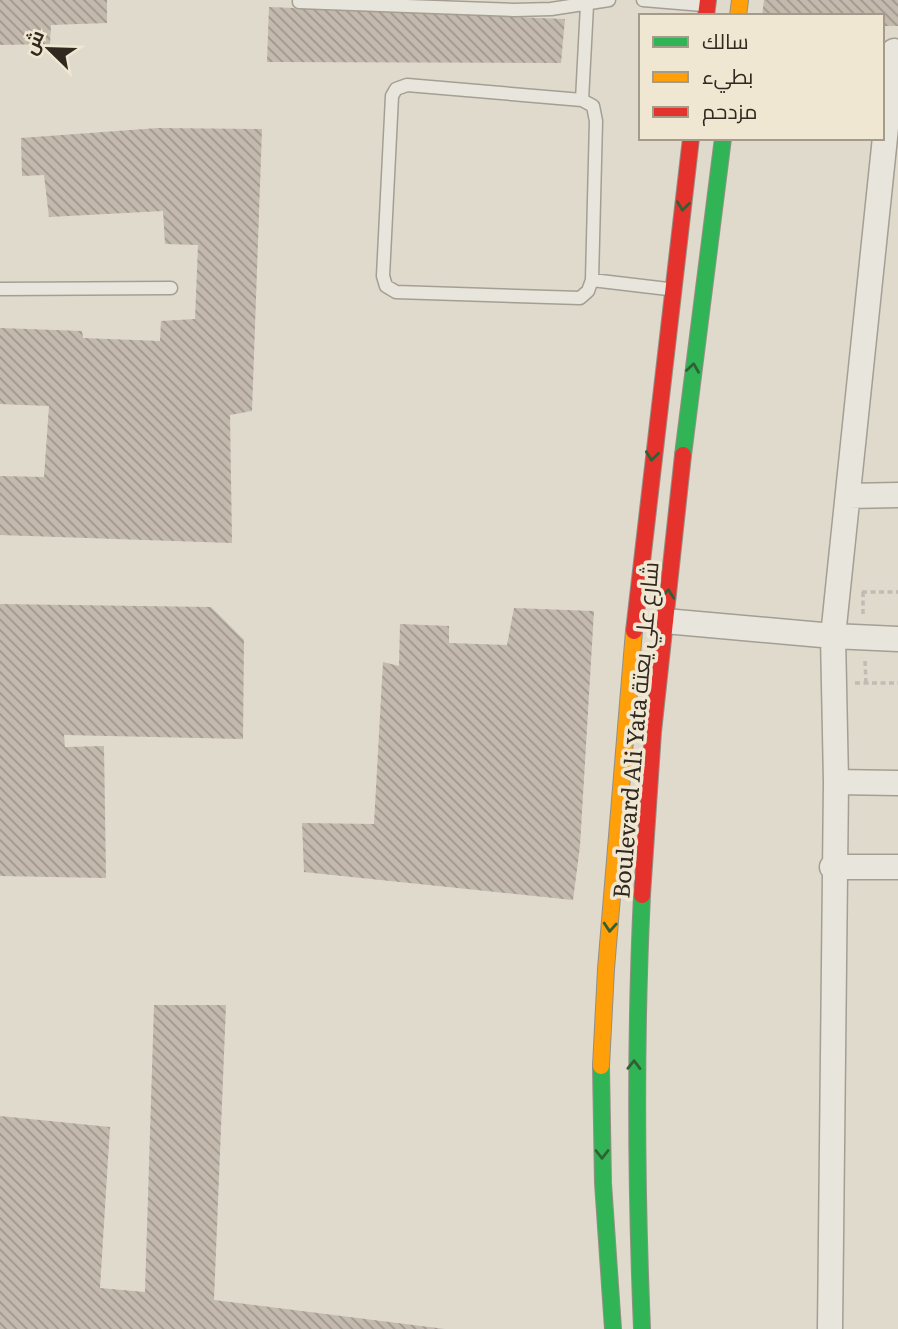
<svg xmlns="http://www.w3.org/2000/svg" width="898" height="1329" font-family="Literata,Cairo,serif">
	<style>
		.building { fill: url(#building-back-hatch) }
		.lines { fill: none; stroke-linecap: round; stroke-linejoin: round }
		.lane-casing { stroke: #a49f95; stroke-width: 15 }
		.street-casing { stroke: #a49f95; stroke-width: 27 }
		.fast-casing { stroke: #948f85; stroke-width: 18 }
		.slow-casing { stroke: #948f85; stroke-width: 18 }
		.jam-casing { stroke: #948f85; stroke-width: 18 }
		.path { stroke: #c0bcb4; stroke-width: 3.5; stroke-dasharray: 5 3.5; stroke-linecap: butt }
		.lane { stroke: #e8e5dc; stroke-width: 12 }
		.street { stroke: #e8e5dc; stroke-width: 24 }
		.fast { stroke: #30b455; stroke-width: 16 }
		.slow { stroke: #ff9f0a; stroke-width: 16 }
		.jam { stroke: #e5322d; stroke-width: 16 }
		.oneway { stroke: #316035 }
		.labels { text-anchor: middle; dominant-baseline: central; stroke-width: 7; stroke-linejoin: round; paint-order: stroke }
		.street-label { font-size: 23px; fill: #31281f; stroke: #f0e7d2 }
	</style>
	<defs>
		<pattern id="building-back-hatch" width="6" height="6" patternUnits="userSpaceOnUse" patternTransform="scale(1.75)"><rect width="6" height="6" fill="#c3b9ad"/><path d="M-1 5l2 2M0 0l6 6M5-1l2 2" fill="none" stroke="#9f968c"/></pattern>
	</defs>
	<rect width="100%" height="100%" fill="#dfdacc"/>
	<path class="building" d="M0,0H107V23L51,25L50,44L0,45Z
		M764,0H898V26H882V16H762Z
		M269,7L565,19L561,63L267,62Z
		M158,128L262,129L252,411L230,415L232,543L0,535V476L44,477L49,406L0,404V328L82,331L83,338L160,341L161,321L195,319L198,245L165,244L163,211L49,217L44,175L22,176L21,138Z
		M0,604L211,607L244,640L243,739L64,735L65,747L104,746L106,878L0,876Z
		M514,608L594,611L580,846L573,900L304,872L302,823L374,824L383,662L399,666L400,624L449,626V643L507,645Z
		M154,1005H226L214,1300L445,1329H0V1116L110,1127L100,1288L145,1292Z"/>
	<g class="lines">
		<defs>
			<path id="lane" d="M643,0L703,5
				M299,2L514,10L551,9L609,0
				M407,85L582,100L593,106L596,121L592,280L588,291L580,298L396,292L386,286L383,276L392,96L396,89Z
				M582,100L587,5
				M592,280L668,289
				M0,289L171,288"/>
			<path id="street" d="M848,496L898,495
				M665,621L833,636L898,639
				M836,782L898,783
				M832,867H898
				M830,1329L836,782L833,636L894,51"/>
			<path id="fast" d="M683,455L723,138
				M642,895C635,1040 636,1184 642,1329
				M601,1066L603,1183L613,1329"/>
			<path id="slow" d="M738,16L740,0
				M601,1066L606,969L634,631"/>
			<path id="jam" d="M706,16L708,0
				M634,631L691,138
				M642,895L653,732L683,455"/>
		</defs>
		<use href="#lane" class="lane-casing"/>
		<use href="#street" class="street-casing"/>
		<use href="#fast" class="fast-casing"/>
		<use href="#slow" class="slow-casing"/>
		<use href="#jam" class="jam-casing"/>
		<path class="path" d="M862,592H898
			M863,592V614
			M865,661L866,683
			M855,683H898"/>
		<use href="#lane" class="lane"/>
		<use href="#street" class="street"/>
		<use href="#fast" class="fast"/>
		<use href="#slow" class="slow"/>
		<use href="#jam" class="jam"/>
	</g>
	<defs><path id="oneway-chevron" d="M-2-3.5L2.5 0L-2 3.5" fill="none" stroke-width="1.6" stroke-linecap="round" stroke-linejoin="round" transform="scale(1.75)"/></defs>
	<g class="oneway">
		<use href="#oneway-chevron" transform="translate(683 206) rotate(97)"/>
		<use href="#oneway-chevron" transform="translate(693 368) rotate(-82)"/>
		<use href="#oneway-chevron" transform="translate(652 456) rotate(97)"/>
		<use href="#oneway-chevron" transform="translate(668 594) rotate(-84)"/>
		<use href="#oneway-chevron" transform="translate(610 927) rotate(94)"/>
		<use href="#oneway-chevron" transform="translate(634 1065) rotate(-89)"/>
		<use href="#oneway-chevron" transform="translate(602 1154) rotate(90)"/>
	</g>
	<g class="labels">
		<g class="street-label">
			<text transform="translate(634 730) rotate(-85)">Boulevard Ali Yata شارع علي يعتة</text>
		</g>
	</g>
	<rect x="639" y="14" width="245" height="126" fill="#f0e7d2" stroke="#a49b8a" stroke-width="2"/>
	<rect x="653" y="37" width="35" height="10" fill="#30b455" stroke="#a49b8a" stroke-width="2"/>
	<text x="702" y="49" font-size="21" fill="#31281f">سالك</text>
	<rect x="653" y="72" width="35" height="10" fill="#ff9f0a" stroke="#a49b8a" stroke-width="2"/>
	<text x="702" y="84" font-size="21" fill="#31281f">بطيء</text>
	<rect x="653" y="107" width="35" height="10" fill="#e5322d" stroke="#a49b8a" stroke-width="2"/>
	<text x="702" y="119" font-size="21" fill="#31281f">مزدحم</text>
	<g transform="translate(49 49) rotate(293)" stroke="#f0e7d2" stroke-width="5" paint-order="stroke">
	<path d="M0-5L12 26L0 18L-12 26Z" fill="#31281f"/>
	<text y="-10" font-size="19" font-weight="bold" text-anchor="middle" fill="#31281f">ش</text>
	</g>
</svg>
